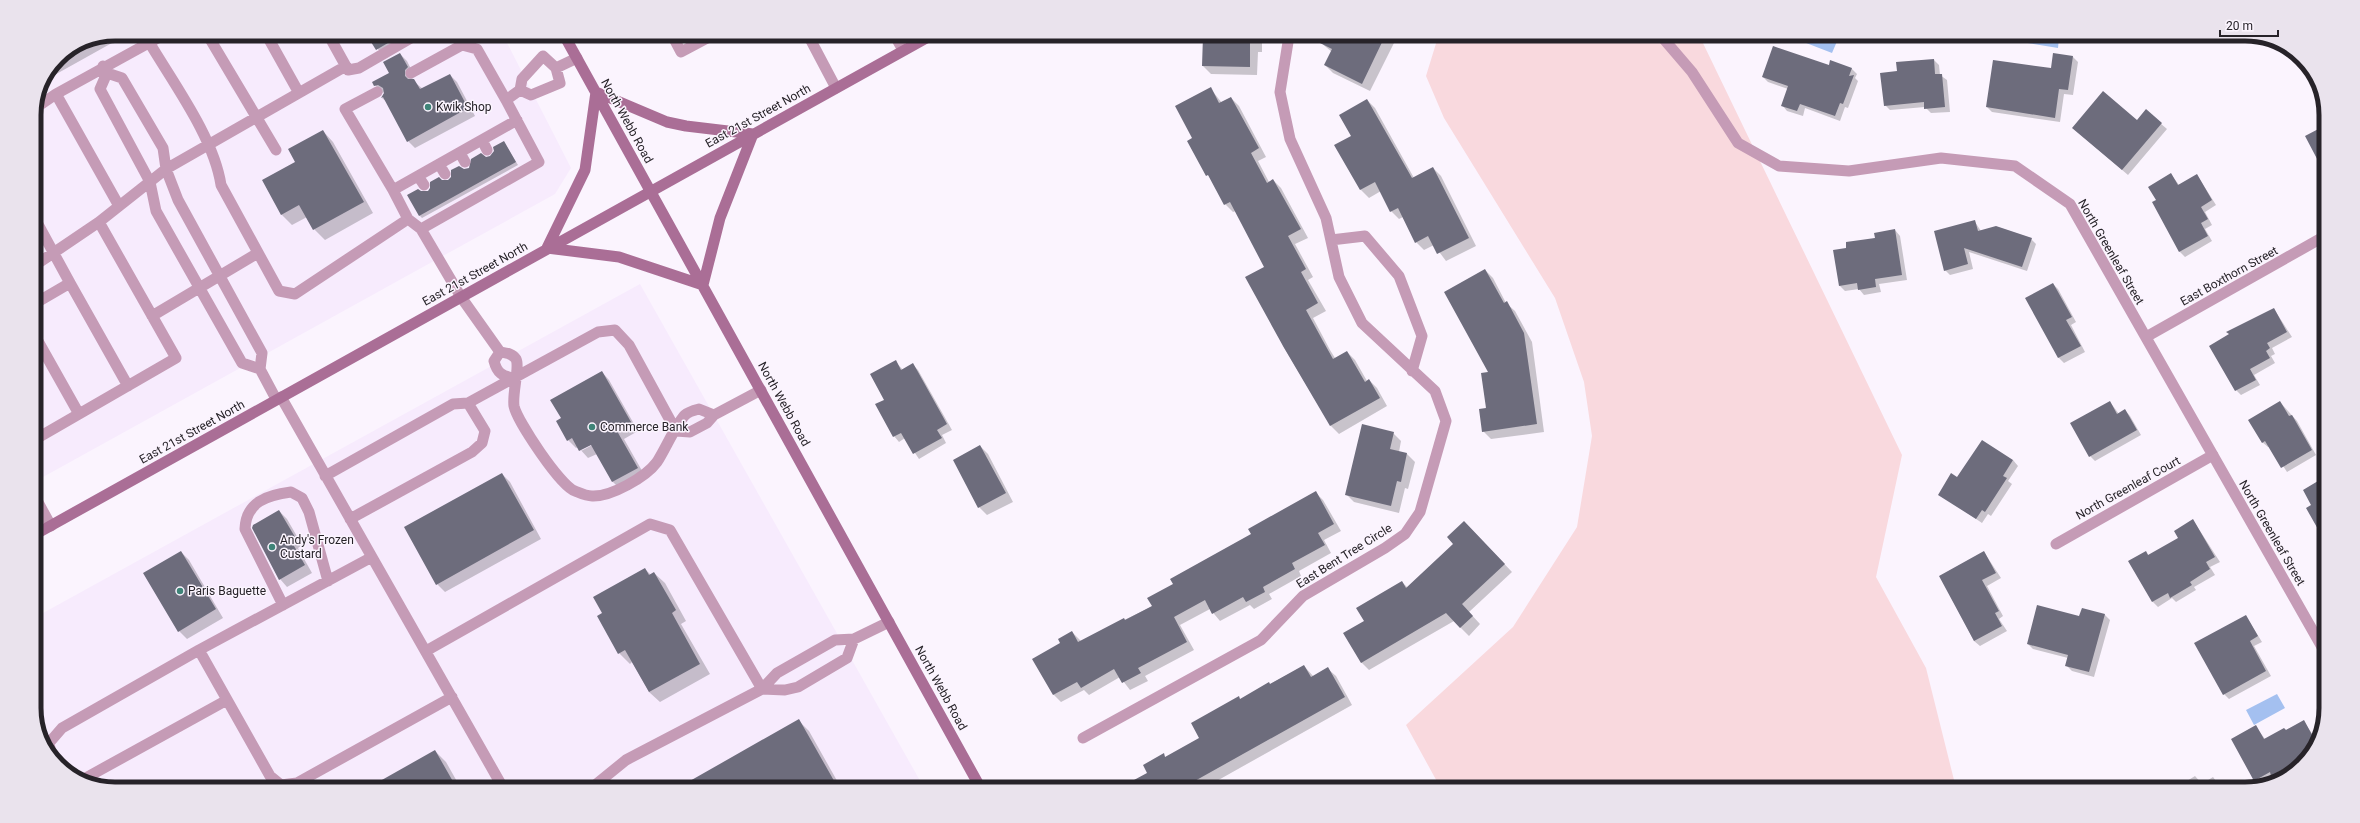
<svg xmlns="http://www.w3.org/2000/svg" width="2360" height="823" font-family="Roboto,sans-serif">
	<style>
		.built { fill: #f7ebfd }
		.green { fill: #f9d9de }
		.water { fill: #a4c0f0 }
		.shadow { fill: #0003; fill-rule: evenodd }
		.building { fill: #6d6c7c }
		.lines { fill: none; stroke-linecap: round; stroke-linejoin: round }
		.service { stroke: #c59bb6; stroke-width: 11 }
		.minor { stroke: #c59bb6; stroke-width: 11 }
		.secondary { stroke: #aa6e96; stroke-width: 11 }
		.poi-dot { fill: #3f8478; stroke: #fbf4fe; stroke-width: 1.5 }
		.labels { text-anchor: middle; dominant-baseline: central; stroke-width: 3; stroke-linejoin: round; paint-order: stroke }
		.poi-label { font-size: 12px; fill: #272329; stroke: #fbf4fe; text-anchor: start }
		.street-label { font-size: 12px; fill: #272329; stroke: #fbf4fe }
		.rim { fill: none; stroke: #272329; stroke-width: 5 }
	</style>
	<rect width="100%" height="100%" fill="#fbf4fe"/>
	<path class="built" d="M115,34L503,35L571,168L555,194L34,482V110L42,79L58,58L84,40Z
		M640,284L923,786L89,785L51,757L34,713V618Z"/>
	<path class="green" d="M1438,37H1700L1902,455L1876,577L1926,668L1956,788L1440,787L1406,725L1513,627L1577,527L1592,436L1584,382L1555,298L1444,118L1426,76Z"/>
	<path class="water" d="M1803,37H1835L1838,39L1832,53L1801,41Z
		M2015,38H2059L2058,48L2015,41Z
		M2277,694L2285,708L2254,725L2246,710Z"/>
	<path class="shadow" d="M115,34H128L42,82L58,58L84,40Z
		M368,34L417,35L382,55Z
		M1204,36H1262V52H1258L1257,75L1211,74L1203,66Z
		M1323,36L1397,37L1370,91L1333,73L1325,65L1332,52L1320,42Z
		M400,54L407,61L414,75L412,80L423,89L450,75L457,82L475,116L415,148L408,141L388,103L382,98L385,92L382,93L375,85L390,73Z
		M2054,54L2073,57L2078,62L2073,95L2064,94L2060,122L1992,112L1987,107L1994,61L2052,69Z
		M1934,60L1939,65L1940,75L1947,80L1950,112L1931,113L1925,107L1890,110L1885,105L1898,72Z
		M1829,66L1851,68L1857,74L1855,78L1858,81L1848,108L1845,107L1840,121L1805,108L1803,116L1787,111L1782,105L1788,89L1768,82L1763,77Z
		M1210,88L1222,103L1231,98L1239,106L1266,157L1258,161L1269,182L1273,180L1281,188L1308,238L1295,244L1313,277L1308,280L1326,311L1313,318L1330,350L1335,358L1347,352L1355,360L1367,381L1369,380L1377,388L1387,406L1339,434L1331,426L1283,346L1266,267L1236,211L1233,212L1225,204L1189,141L1193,139Z
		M1367,100L1375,108L1414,178L1433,168L1441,176L1476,246L1446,261L1434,245L1424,250L1416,242L1403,217L1399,219L1391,211L1381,191L1369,198L1361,190L1336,145L1353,136Z
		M2146,111L2167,129L2128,175L2073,128L2137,121Z
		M323,131L333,142L373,213L325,240L314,229L307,217L292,225L282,215L263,181L296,162Z
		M504,142L518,165L422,218L420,216L409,195L428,192L442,181H449L491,157Z
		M2171,174L2179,185L2197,175L2216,205L2205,212L2212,225L2205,229L2212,241L2185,257L2180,252L2154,202L2157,201Z
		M1975,222L1981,231L2031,239L2036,244L2027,271L1969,252L1973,269L1950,275L1945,270Z
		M1895,230L1900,236L1907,280L1879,284L1881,292L1864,295L1859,289L1845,291L1840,286L1835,251L1848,249Z
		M1485,270L1493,278L1506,303L1515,311L1532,342L1544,432L1491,439L1483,431L1490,373Z
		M2053,284L2058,289L2076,322L2071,325L2085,352L2064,363L2059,358L2027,299Z
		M2274,309L2292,337L2272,348L2275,354L2271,356L2275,363L2254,375L2260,385L2241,395L2236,390Z
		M895,361L903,370L913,365L918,370L952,430L942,435L946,443L919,459L905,438L899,442L894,436L885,400Z
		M602,372L609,380L638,431L624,439L645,476L621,490L613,482L597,454L588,458L578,447L576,448L568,440ZM595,441L596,443L581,451V449Z
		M2110,402L2119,414L2125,410L2130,416L2141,435L2095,461L2090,456Z
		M2280,402L2297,421L2316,455L2287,472L2270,446L2268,447L2262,442Z
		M1393,433L1401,441L1399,452L1407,454L1415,462L1408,489L1405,488L1399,513L1354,502L1346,494Z
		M980,446L988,454L1013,502L987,515L979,507Z
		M2013,460L2018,466L2008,481L2012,484L1991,516L1988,514L1982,523L1939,494L1958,479Z
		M502,474L510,482L541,539L445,592L437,584Z
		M2323,479V536L2307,508L2313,505L2304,490Z
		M1316,493L1323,500L1341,531L1324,540L1331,553L1299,571L1301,576L1269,594L1272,599L1254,609L1250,605L1220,621L1210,609L1180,625L1194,650L1145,676L1148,681L1130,690L1120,677L1089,695L1084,690L1061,702L1054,695L1033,659L1062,643L1072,632L1081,641L1153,606L1175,584Z
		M279,511L287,519L302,545L298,548L312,573L287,587L280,579Z
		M2193,520L2220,562L2210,567L2215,575L2194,587L2196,590L2176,602L2172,598L2158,607L2153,602L2146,552L2149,556L2179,538Z
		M1472,530L1512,572L1469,612L1480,624L1469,636L1454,621L1369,670L1361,662L1365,621L1402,582L1408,588Z
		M181,552L189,560L223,618L187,639L179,631Z
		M1984,552L2001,578L1987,586L2003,616L1999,619L2007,631L1980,646L1974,641L1940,576Z
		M645,569L651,575L654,573L665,583L686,621L681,624L710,674L660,702L649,692L632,662L630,664L619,653L604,613Z
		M2082,609L2105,615L2110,620L2094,677L2072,671L2066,665L2068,658L2033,649L2028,644L2080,617Z
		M2246,616L2262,642L2254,646L2271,676L2229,699L2224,694Z
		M1304,666L1314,677L1328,669L1336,676L1352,705L1206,787H1123L1148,773L1163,755L1166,758L1201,739L1240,700Z
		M799,721L809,731L840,786H683Z
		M2304,722L2317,741L2296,770L2258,785L2255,781L2256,727L2265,739Z
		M435,751L446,762L459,785H375Z
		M2195,776L2202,784L2213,777L2222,789H2174Z
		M1116,783L1120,787H1108Z"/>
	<path class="building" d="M366,34L390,35L393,40L376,50Z
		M1203,36H1250V67L1202,66Z
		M1306,36H1385L1362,84L1324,65L1332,49Z
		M1773,46L1829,65L1830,60L1852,68L1849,76L1854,75L1843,104L1840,103L1835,116L1800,104L1797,111L1781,106L1788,86L1762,77Z
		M400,53L408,67L405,70V76L408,79H414L420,89L450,74L468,108L407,142L383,97L381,98L384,93L383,88L378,85L374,86L372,82L389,73L383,62Z
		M2053,53L2073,56L2068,90L2059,89L2055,118L1986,107L1993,60L2051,68Z
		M1934,59L1935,74H1942L1945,107L1924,109V102L1884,106L1880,73L1897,71L1896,62Z
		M1211,87L1219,103L1231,97L1259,148L1251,153L1267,183L1273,179L1301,229L1288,236L1306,269L1301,272L1318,303L1306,310L1323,341L1333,359L1347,351L1365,382L1369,379L1380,398L1330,426L1283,346L1245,277L1264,267L1230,202L1224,205L1208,175L1206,176L1187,141L1192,138L1175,106Z
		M2103,91L2137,120L2146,109L2162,123L2122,170L2072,128Z
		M1367,99L1412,178L1433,167L1469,238L1437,254L1428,236L1415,243L1398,208L1390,212L1375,182L1360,190L1334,145L1351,136L1339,115Z
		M2326,125V140L2325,174L2305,136Z
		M323,130L364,202L313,230L299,205L281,215L262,180L295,162L288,149Z
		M504,141L516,162L419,216L407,195L418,189L421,191H428L430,188V182L439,177L442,180H448L451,177V170L459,166L464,169L469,168L471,159L481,153L486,157L490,156L494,151L493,147Z
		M2171,173L2178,185L2197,174L2212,200L2201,207L2208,219L2201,223L2208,236L2179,252L2152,202L2156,200L2148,187Z
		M1975,220L1978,231L1996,226L2032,238L2022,267L1964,248L1968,264L1944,271L1934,231Z
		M1895,229L1902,275L1875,279L1876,287L1858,290L1857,283L1839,286L1833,250L1846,248V242L1875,238L1874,233Z
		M1485,269L1504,303L1507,301L1524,333L1537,424L1482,432L1479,409L1486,408L1481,373L1488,372L1444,292Z
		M2053,283L2072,317L2066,320L2081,346L2058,358L2025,298Z
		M2274,308L2287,332L2267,343L2270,348L2266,351L2270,358L2250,369L2256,380L2235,391L2209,346L2229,334L2226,332Z
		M896,360L901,370L913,363L947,424L937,430L942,438L913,454L901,433L893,437L875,404L884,400L870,374Z
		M602,371L631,422L617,431L638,468L612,482L591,445L579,451L572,438L567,441L556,421L561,418L550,400Z
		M2110,401L2117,414L2125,409L2137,430L2089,457L2070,423Z
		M2280,401L2289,416L2292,415L2312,450L2281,468L2265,441L2262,443L2248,420Z
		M1362,424L1394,432L1390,449L1407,453L1401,482L1397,481L1391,506L1345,495Z
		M1982,440L2013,460L2003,476L2007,478L1985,512L1982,510L1976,519L1938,495L1951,473L1957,477Z
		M980,445L1006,493L978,508L953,460Z
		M502,473L534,530L436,585L404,527Z
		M2323,478V538L2306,508L2311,505L2303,490Z
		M1316,491L1334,524L1318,533L1325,545L1292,563L1295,569L1263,587L1265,592L1246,602L1243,597L1212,614L1205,600L1174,617L1187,642L1138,668L1141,673L1122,683L1114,669L1081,688L1077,682L1053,695L1032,659L1060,643L1058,639L1072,631L1078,642L1124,618L1125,620L1152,606L1147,598L1173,584L1170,579L1251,534L1248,529Z
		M279,510L295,537L290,539L305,565L279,580L252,528L253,525Z
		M2193,519L2215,557L2206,562L2210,569L2190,582L2192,585L2170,598L2168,593L2152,602L2128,561L2146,551L2148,555L2178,538L2174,531Z
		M1464,521L1505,564L1462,604L1473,616L1460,628L1446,613L1361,663L1343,633L1364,621L1356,608L1402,581L1406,588L1453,544L1447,537Z
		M181,551L216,609L178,632L143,573Z
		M1984,551L1996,573L1982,580L1999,611L1995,613L2002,626L1974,641L1939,576Z
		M645,568L649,575L654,572L676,610L672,613L700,664L649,692L625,650L618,654L597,616L602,613L593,597Z
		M2037,605L2079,616L2082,608L2105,614L2089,672L2065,666L2068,655L2027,644Z
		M2246,615L2258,636L2250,641L2266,671L2223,695L2194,643Z
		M1304,665L1311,677L1328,667L1345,697L1184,787H1121L1147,773L1143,765L1164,753L1165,757L1199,738L1191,723L1239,696L1240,699L1269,682L1270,684Z
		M799,719L837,786H681Z
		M2304,720L2316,742L2305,757L2271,776L2270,772L2254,781L2231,739L2256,725L2264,739L2284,728L2286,730Z
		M435,750L455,785H373Z"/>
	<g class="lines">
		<path class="service" d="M207,34L276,150
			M266,34L299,93
			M328,34L348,70L359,68L416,35
			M672,35L681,52L713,35
			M808,35L836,88
			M895,36L903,50
			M149,42C174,84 214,138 221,185L279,291L295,294L408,219
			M103,66L107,73L122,78L163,148L166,169L178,200L262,353L260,369L276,399
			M556,68L577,58
			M107,73L100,89L150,182L156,211L242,363L260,369
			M411,73L462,45L477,49L506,100
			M377,92L345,109L393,190
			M56,94L165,34
			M34,109L56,94L119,206
			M482,140L487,150
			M460,153L465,162
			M439,164L445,174
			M418,176L424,185
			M34,217L70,283L34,304
			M99,222L166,169L346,66
			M421,229L408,219L393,190L517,120
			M34,266L99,222L176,358L34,440
			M70,283L128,386
			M152,316L258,253
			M34,334L79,414
			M500,352L461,297L421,229L539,162L506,100L520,90L522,79L543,56L556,68L560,83L531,95L520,90
			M500,352C506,353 512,353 516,359C520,367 512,394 514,406C517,421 561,487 575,491C580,493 586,496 592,496C611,497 646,477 657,462C665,450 676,424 685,415C688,412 695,410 699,409L714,415
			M500,352L494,361C497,373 502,376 514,378
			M281,397L502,786
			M676,431L690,432L707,423L714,415L761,390
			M34,473L37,477L34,488
			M325,476L453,404L468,403L598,332L615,330L629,345L676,431
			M34,495L51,526
			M350,519L472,452L482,443L485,431L468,403
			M283,605L245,529C246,502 267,495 291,492L302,498L309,512L328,581
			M199,650L372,557
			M426,651L650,524L670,530L762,689
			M762,689L785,690L798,687L847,658L854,639
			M52,759L49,743L62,728L199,650L270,776L281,785L297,783L452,697
			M82,780L227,700
			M594,786L626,760L762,689L777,673L835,640L854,639L889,622"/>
		<path class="minor" d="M1662,37L1692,72L1738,143L1779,166L1849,171L1941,158L2015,166L2070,204L2322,647
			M1331,240L1365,236L1399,276L1422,336L1412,371
			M2146,337L2325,236
			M2056,544L2213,455
			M1083,738L1261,640L1303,596L1385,548L1405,534L1420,512L1446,421L1435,391L1362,323L1339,277L1326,218L1290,139L1280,92L1289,36"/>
		<path class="secondary" d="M564,35L980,787
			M596,92L667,122L686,126L753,134L720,218L703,285L619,257L547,248L585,170Z
			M34,535L930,36"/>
	</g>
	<g class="poi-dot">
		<circle cx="428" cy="107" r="4"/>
		<circle cx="592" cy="427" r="4"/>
		<circle cx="272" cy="547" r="4"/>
		<circle cx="180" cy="591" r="4"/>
	</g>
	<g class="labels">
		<g class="poi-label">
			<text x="436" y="107">Kwik Shop</text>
			<text x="600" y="427">Commerce Bank</text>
			<text x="280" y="540">Andy's Frozen<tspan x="280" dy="14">Custard</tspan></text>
			<text x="188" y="591">Paris Baguette</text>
		</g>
		<g class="street-label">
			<text transform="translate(758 116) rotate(-29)">East 21st Street North</text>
			<text transform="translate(627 121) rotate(61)">North Webb Road</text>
			<text transform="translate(2111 252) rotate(60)">North Greenleaf Street</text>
			<text transform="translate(475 274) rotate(-29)">East 21st Street North</text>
			<text transform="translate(2229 276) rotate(-29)">East Boxthorn Street</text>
			<text transform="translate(784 404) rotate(61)">North Webb Road</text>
			<text transform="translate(192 432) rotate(-29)">East 21st Street North</text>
			<text transform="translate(2128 488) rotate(-29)">North Greenleaf Court</text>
			<text transform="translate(2272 533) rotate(60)">North Greenleaf Street</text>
			<text transform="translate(1344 556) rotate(-32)">East Bent Tree Circle</text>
			<text transform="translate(941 688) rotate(61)">North Webb Road</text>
		</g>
	</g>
	<path d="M0 0H2360V823H0ZM115 41H2245A74 74 0 0 1 2319 115V708A74 74 0 0 1 2245 782H115A74 74 0 0 1 41 708V115A74 74 0 0 1 115 41Z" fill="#eae3ed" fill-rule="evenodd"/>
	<path class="rim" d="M115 41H2245A74 74 0 0 1 2319 115V708A74 74 0 0 1 2245 782H115A74 74 0 0 1 41 708V115A74 74 0 0 1 115 41Z"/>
	<path d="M2220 30v6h58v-6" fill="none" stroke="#272329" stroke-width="2"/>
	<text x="2226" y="30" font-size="12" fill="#272329" stroke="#fbf4fe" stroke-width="3" paint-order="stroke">20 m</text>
</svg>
